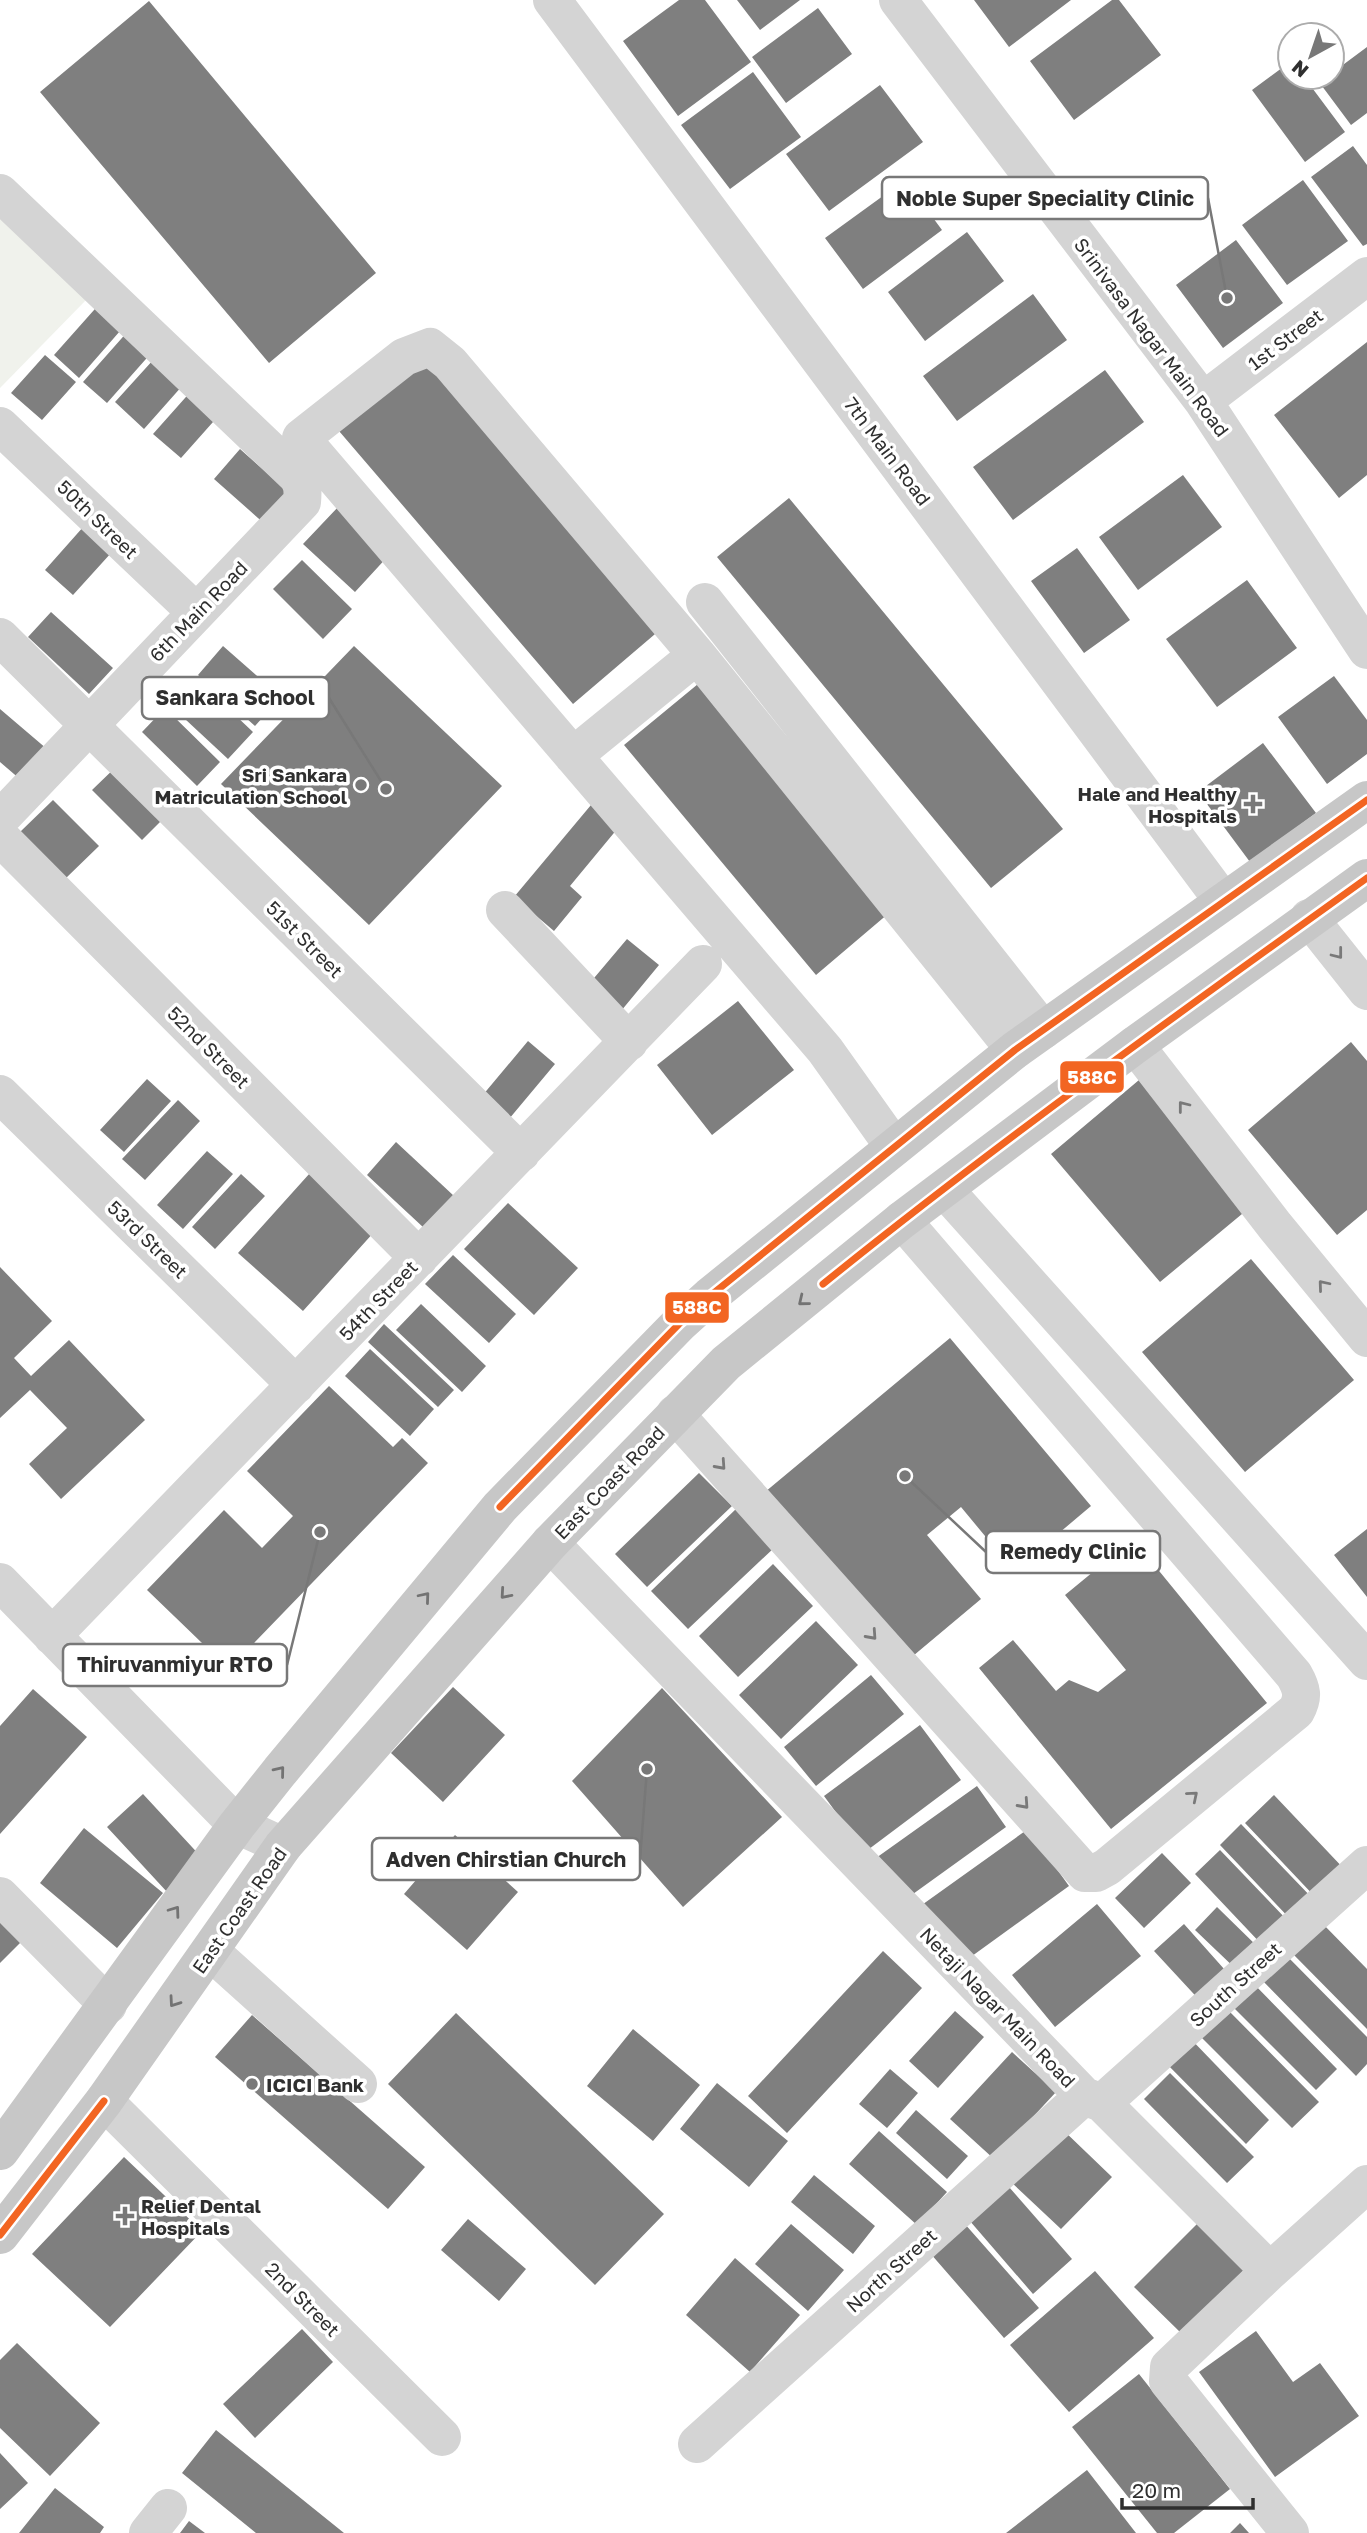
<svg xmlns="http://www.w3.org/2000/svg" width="1367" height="2533" font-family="'Golos Text',sans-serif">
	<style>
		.green { fill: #f0f2ec }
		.building { fill: #7f7f7f }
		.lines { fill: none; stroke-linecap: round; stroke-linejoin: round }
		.minor { stroke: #d4d4d4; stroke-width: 38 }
		.major { stroke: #c7c7c7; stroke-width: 38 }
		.bus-1-casing { stroke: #fff; stroke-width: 12 }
		.bus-1 { stroke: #f26522; stroke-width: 7 }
		.oneway { stroke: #797979 }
		.oneway2 { stroke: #737373 }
		.poi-dot { fill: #787878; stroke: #fff; stroke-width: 2.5 }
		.labels { text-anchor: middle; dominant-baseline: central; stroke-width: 7; stroke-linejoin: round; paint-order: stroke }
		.street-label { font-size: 19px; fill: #2f2f2f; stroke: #fff }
		.poi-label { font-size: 19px; font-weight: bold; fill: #2f2f2f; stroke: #fff; text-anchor: end }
		.leader { fill: none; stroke: #787878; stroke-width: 2.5 }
		.callout-dot { fill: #787878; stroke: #fff; stroke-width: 2.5 }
		.callout { fill: #fff; stroke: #787878; stroke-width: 2.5 }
		.callout-label { font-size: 21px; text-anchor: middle; font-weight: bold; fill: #2f2f2f }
		.line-badge { stroke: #fff; stroke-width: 2.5 }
		.badge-label { font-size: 19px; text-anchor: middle; font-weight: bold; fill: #fff }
	</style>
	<rect width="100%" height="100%" fill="#fff"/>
	<path class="green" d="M0,216L86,300L0,388Z"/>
	<path class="building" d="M679,0H705L751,62L678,116L623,41Z
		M737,0H800L760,30Z
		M974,0H1071L1009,47Z
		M1112,0H1119L1161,55L1074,120L1030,61Z
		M149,1L376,273L269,363L40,92Z
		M818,8L852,54L786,103L752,57Z
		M1367,47V113L1351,125L1319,82L1327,77H1332V73Z
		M1290,62V77H1304L1345,132L1305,162L1252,90Z
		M753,72L801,137L730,189L681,125Z
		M880,85L923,142L829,211L786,154Z
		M1353,146L1367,165V244L1363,246L1311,177Z
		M905,180L942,230L863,289L825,238Z
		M1303,180L1348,241L1287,285L1242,225Z
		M967,232L1004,281L925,341L888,292Z
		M1236,240L1283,303L1223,348L1176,285Z
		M1033,294L1067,340L957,421L923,376Z
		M102,301L127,323L79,378L54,355Z
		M129,330L153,351L107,403L83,382Z
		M1367,342V475L1339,498L1274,415Z
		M440,344L675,617L573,704L339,431Z
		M45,355L76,382L42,420L11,393Z
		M154,359L183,385L144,429L115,402Z
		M1105,370L1144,422L1013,520L973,467Z
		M193,389L221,413L181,458L153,434Z
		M240,449L292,495L266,525L214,479Z
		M1183,475L1222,527L1138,590L1099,537Z
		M789,498L1063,829L991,888L717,557Z
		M339,506L390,554L355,592L303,544Z
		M92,517L121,542L73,595L45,570Z
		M1077,548L1130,620L1084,653L1031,581Z
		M302,560L352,609L323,639L273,589Z
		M1247,580L1297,648L1217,707L1166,639Z
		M51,612L113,668L89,694L28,637Z
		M223,646L281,697L255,726L198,675Z
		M354,646L502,786L369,925L221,784Z
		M1334,676L1367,720V754L1327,784L1278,717Z
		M197,679L253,732L228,759L171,706Z
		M698,684L889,913L816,975L624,745Z
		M165,708L220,762L197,786L142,732Z
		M0,709L54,755L28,786L0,762Z
		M1263,743L1316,813L1250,862L1198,792Z
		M120,763L170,812L142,840L92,790Z
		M53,800L99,846L65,879L20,832Z
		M591,805L618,828L570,886L582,897L554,931L514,897Z
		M627,939L659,965L621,1011L589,984Z
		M738,1001L794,1070L712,1135L657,1065Z
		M528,1041L555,1064L509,1119L482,1096Z
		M1351,1042L1367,1061V1210L1337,1235L1248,1130Z
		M147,1079L171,1101L124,1152L100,1130Z
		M1139,1080L1248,1209L1160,1282L1051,1154Z
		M178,1100L200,1121L145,1180L122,1159Z
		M396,1142L454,1196L424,1228L367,1175Z
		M207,1151L233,1174L183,1229L157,1205Z
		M310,1173L375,1231L303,1311L238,1253Z
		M241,1174L265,1196L215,1249L192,1227Z
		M508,1203L578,1268L534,1315L464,1249Z
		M453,1255L516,1314L489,1343L425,1284Z
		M1251,1259L1354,1380L1245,1472L1142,1352Z
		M0,1267L52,1321L14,1358L31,1376L69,1340L145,1420L61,1499L29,1464L67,1428L30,1390L0,1418Z
		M421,1304L486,1366L462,1392L396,1330Z
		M384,1324L454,1390L438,1407L368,1342Z
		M950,1338L1091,1506L1014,1571L961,1507L927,1535L981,1599L907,1661L765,1492Z
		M370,1349L434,1409L410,1436L345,1376Z
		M329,1386L393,1447L402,1438L428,1463L229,1669L147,1590L224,1510L262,1548L293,1516L247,1471Z
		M699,1473L732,1506L647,1587L615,1554Z
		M737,1508L775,1547L688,1629L651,1591Z
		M1367,1529V1597L1334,1555Z
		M1133,1539L1267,1703L1111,1829L979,1668L1013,1640L1056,1691L1069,1680L1098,1692L1126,1670L1065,1595Z
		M773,1564L813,1606L738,1677L699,1636Z
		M816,1621L858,1665L781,1739L739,1695Z
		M871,1675L904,1714L816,1786L784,1747Z
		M453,1687L505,1735L443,1802L391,1753Z
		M662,1688L782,1817L683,1907L572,1781Z
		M33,1689L87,1737L0,1834V1726Z
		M920,1725L961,1780L865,1852L824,1796Z
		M977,1786L1006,1827L906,1899L876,1858Z
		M143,1794L204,1860L168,1893L107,1827Z
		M1274,1795L1347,1872L1318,1900L1245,1823Z
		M1241,1824L1316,1902L1294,1923L1220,1845Z
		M84,1828L163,1893L117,1948L40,1883Z
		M1028,1829L1069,1886L961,1964L919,1907Z
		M455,1835L518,1892L467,1950L404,1894Z
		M1220,1850L1290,1923L1265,1948L1195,1874Z
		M1162,1853L1191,1883L1144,1928L1115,1898Z
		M1097,1904L1141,1956L1055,2027L1012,1975Z
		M1217,1907L1261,1950L1239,1972L1195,1930Z
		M0,1909L27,1936L0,1963Z
		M1322,1923L1367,1969V2029L1292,1953Z
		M1184,1924L1233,1979L1204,2005L1154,1951Z
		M883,1951L922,1988L787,2133L748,2096Z
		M1283,1952L1367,2037V2064L1356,2076L1259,1977Z
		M1251,1981L1337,2069L1316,2090L1229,2003Z
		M1228,2010L1319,2102L1292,2128L1201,2037Z
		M955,2011L984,2037L938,2088L909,2061Z
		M456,2013L664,2214L595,2285L388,2084Z
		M252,2015L425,2167L388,2209L215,2057Z
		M633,2029L700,2085L653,2141L587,2086Z
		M1186,2034L1269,2120L1246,2144L1161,2058Z
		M1012,2052L1056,2092L994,2159L950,2119Z
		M890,2069L918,2093L887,2128L859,2104Z
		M1170,2073L1254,2157L1227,2183L1144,2099Z
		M717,2083L788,2141L749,2187L680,2129Z
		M916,2110L968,2156L947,2179L896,2133Z
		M1061,2128L1112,2177L1061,2229L1010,2181Z
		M879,2131L947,2192L917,2225L849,2164Z
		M124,2157L202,2231L110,2327L32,2254Z
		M814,2175L875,2226L853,2254L791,2202Z
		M1002,2179L1072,2259L1033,2294L963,2213Z
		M468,2219L526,2269L499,2301L441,2250Z
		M1200,2221L1246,2268L1181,2333L1134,2287Z
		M964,2223L1039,2308L1004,2338L930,2253Z
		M791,2224L844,2270L808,2311L755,2264Z
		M735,2258L800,2315L750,2372L686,2315Z
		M1095,2271L1154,2338L1069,2412L1010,2345Z
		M302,2329L333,2362L255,2438L223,2404Z
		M1256,2331L1293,2382L1320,2363L1359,2416L1275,2477L1199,2372Z
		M17,2343L100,2423L50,2476L0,2428V2360Z
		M1139,2374L1230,2489L1174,2533H1157L1072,2427Z
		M216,2430L344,2533H256L182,2473Z
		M0,2453L28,2483L0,2509Z
		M1087,2470L1136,2533H1006Z
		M55,2488L104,2527L100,2533H19Z
		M189,2521L205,2533H180Z
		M1240,2523L1249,2533H1230Z"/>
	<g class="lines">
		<path class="minor" d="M552,0L1223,901
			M898,0L1203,401L1367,650
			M0,193L297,476C303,484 303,491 302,502L0,819
			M1203,401L1367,276
			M0,426L196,612
			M705,602L1043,1030
			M0,637L521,1153
			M573,756L697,655
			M0,837L419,1258
			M505,910L629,1042
			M1309,918L1367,991
			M1135,1045L1275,1226L1367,1338
			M0,1094L296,1385
			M894,1147L825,1050L301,438L404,357L430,347L450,363L697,655L1015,1050
			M945,1190L1367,1661
			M675,1414L1085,1873H1096L1107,1867L1296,1711C1304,1697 1302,1689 1294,1675L902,1220
			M550,1543L1084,2096L1102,2103L1270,2271L1169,2367L1168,2381L1290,2533
			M0,1582L237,1825L283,1846
			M52,1636L703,964
			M0,1896L108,2005
			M210,1951L358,2084
			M104,2101L442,2437
			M1102,2103L1367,1865
			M1270,2271L1367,2184
			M697,2444L1084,2096
			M148,2533L168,2508"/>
		<path class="major" d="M0,2151L237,1825L280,1771L500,1507L679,1324L710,1296L1015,1050L1367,800
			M0,2235L104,2101L283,1846L550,1543L726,1363L902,1220L1135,1045L1367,878"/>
		<defs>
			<path id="bus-1" d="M823,1284C999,1142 1183,1010 1367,878
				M500,1507L679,1324L710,1296L1015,1050L1367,800
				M0,2235L104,2101"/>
		</defs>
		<use href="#bus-1" class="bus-1-casing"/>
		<use href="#bus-1" class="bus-1"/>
	</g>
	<defs><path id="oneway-chevron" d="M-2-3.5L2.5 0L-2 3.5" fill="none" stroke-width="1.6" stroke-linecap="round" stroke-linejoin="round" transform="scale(1.75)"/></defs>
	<g class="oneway">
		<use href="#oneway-chevron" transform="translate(1338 954) rotate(52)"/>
		<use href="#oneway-chevron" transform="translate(1183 1106) rotate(-128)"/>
		<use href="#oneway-chevron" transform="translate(1323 1285) rotate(-130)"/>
		<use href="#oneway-chevron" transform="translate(721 1465) rotate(48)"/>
		<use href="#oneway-chevron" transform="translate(872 1635) rotate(48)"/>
		<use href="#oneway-chevron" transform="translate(1193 1796) rotate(-40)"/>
		<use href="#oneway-chevron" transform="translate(1024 1804) rotate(48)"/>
	</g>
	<g class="oneway2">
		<use href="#oneway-chevron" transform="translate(803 1301) rotate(141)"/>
		<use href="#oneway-chevron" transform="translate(505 1594) rotate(131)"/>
		<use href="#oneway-chevron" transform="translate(425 1597) rotate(-50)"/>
		<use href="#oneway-chevron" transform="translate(280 1771) rotate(-51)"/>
		<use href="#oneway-chevron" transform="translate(175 1911) rotate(-54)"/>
		<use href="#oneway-chevron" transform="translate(174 2002) rotate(125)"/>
	</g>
	<g class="poi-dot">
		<circle cx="361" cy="785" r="7"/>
		<path d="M1249.5 793.5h7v7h7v7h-7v7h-7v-7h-7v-7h7z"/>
		<circle cx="252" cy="2084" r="7"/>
		<path d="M121.5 2205.5h7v7h7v7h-7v7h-7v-7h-7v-7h7z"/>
	</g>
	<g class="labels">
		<g class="street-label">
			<text transform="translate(1152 337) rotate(53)">Srinivasa Nagar Main Road</text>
			<text transform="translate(1285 339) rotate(-37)">1st Street</text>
			<text transform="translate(888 451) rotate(53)">7th Main Road</text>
			<text transform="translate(98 519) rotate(44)">50th Street</text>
			<text transform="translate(198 611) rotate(-46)">6th Main Road</text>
			<text transform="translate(305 939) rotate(45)">51st Street</text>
			<text transform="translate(209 1047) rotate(45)">52nd Street</text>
			<text transform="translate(148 1239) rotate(44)">53rd Street</text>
			<text transform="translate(378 1300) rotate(-46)">54th Street</text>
			<text transform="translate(609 1482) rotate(-46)">East Coast Road</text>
			<text transform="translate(239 1910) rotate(-55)">East Coast Road</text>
			<text transform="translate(1235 1984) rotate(-42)">South Street</text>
			<text transform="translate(998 2007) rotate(46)">Netaji Nagar Main Road</text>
			<text transform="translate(891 2270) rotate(-42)">North Street</text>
			<text transform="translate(303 2299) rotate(45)">2nd Street</text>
		</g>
		<g class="poi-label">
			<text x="347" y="774">Sri Sankara<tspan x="347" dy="22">Matriculation School</tspan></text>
			<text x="1237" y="793">Hale and Healthy<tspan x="1237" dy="22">Hospitals</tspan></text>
			<text x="266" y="2084" text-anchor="start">ICICI Bank</text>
			<text x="141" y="2205" text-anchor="start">Relief Dental<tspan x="141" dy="22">Hospitals</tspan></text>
		</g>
	</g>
	<path class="leader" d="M1227 298L1208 198M386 789L329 698M905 1476L986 1552M320 1532L287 1665M647 1769L640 1859"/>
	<g class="callout-dot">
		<circle cx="1227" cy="298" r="7"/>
		<circle cx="386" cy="789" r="7"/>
		<circle cx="905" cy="1476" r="7"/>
		<circle cx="320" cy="1532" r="7"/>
		<circle cx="647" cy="1769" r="7"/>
	</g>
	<g class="callout">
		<rect x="882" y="177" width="326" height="42" rx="7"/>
		<rect x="142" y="677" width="187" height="42" rx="7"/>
		<rect x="986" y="1531" width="174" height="42" rx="7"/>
		<rect x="63" y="1644" width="224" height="42" rx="7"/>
		<rect x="372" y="1838" width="268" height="42" rx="7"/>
	</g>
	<g class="callout-label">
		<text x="1045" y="206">Noble Super Speciality Clinic</text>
		<text x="235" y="705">Sankara School</text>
		<text x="1073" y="1559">Remedy Clinic</text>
		<text x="175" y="1672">Thiruvanmiyur RTO</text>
		<text x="506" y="1867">Adven Chirstian Church</text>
	</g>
	<g class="line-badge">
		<rect x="1059" y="1060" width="66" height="34" rx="7" fill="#f26522"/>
		<rect x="664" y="1291" width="66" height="33" rx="7" fill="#f26522"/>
	</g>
	<g class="badge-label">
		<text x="1092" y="1084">588C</text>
		<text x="697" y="1314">588C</text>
	</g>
	<g transform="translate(1311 56) rotate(220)"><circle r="33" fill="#ffffff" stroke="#acacac" stroke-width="2"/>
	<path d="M0-5L12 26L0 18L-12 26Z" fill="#787878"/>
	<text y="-10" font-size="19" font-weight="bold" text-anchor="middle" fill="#2f2f2f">N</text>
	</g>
	<path d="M1122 2498v10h131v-10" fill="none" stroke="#2f2f2f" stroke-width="3.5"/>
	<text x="1132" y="2498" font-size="21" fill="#2f2f2f" stroke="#ffffff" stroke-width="5" paint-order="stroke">20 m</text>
</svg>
